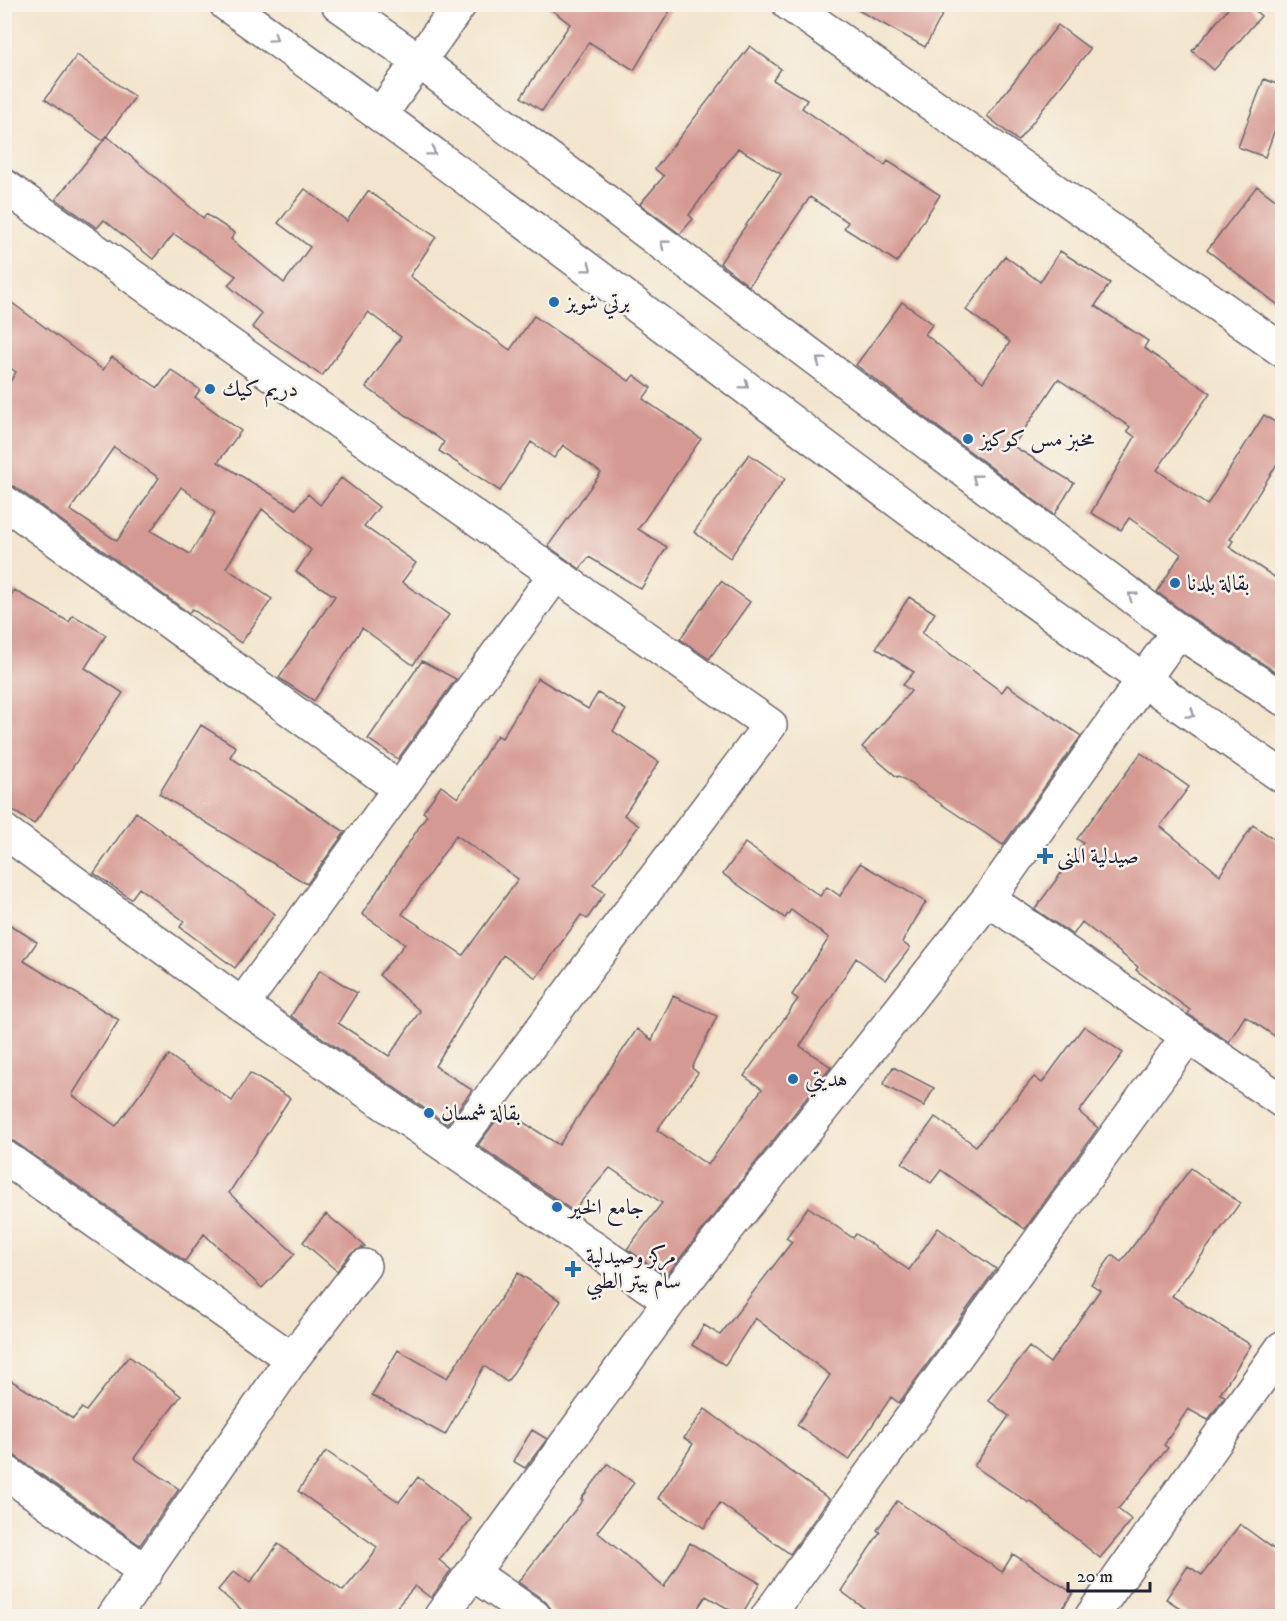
<svg xmlns="http://www.w3.org/2000/svg" width="1287" height="1621" font-family="'IM FELL DW Pica',Amiri,serif">
	<style>
		.building { fill: #d59993; fill-rule: evenodd }
		.lines { fill: none; stroke-linecap: round; stroke-linejoin: round }
		.minor-casing { stroke: #6b666e; stroke-width: 36 }
		.minor { stroke: #fff; stroke-width: 33 }
		.oneway { stroke: #9c9ca7 }
		.poi-dot { fill: #1f6fb2; stroke: #f7f3e8; stroke-width: 2 }
		.labels { text-anchor: middle; dominant-baseline: central; stroke-width: 5; stroke-linejoin: round; paint-order: stroke }
		.poi-label { font-size: 22px; fill: #22223b; stroke: #f7f3e8; text-anchor: start }
	</style>
	<rect width="100%" height="100%" fill="#f7f3e8"/>
	<filter id="ink" filterUnits="userSpaceOnUse"><feTurbulence type="fractalNoise" baseFrequency=".0167" numOctaves="2"/><feDisplacementMap in="SourceGraphic" scale="12" xChannelSelector="R" yChannelSelector="G"/><feConvolveMatrix kernelMatrix="1 2 1 2 8 2 1 2 1" color-interpolation-filters="sRGB"/></filter>
	<filter id="wash" filterUnits="userSpaceOnUse"><feTurbulence type="fractalNoise" baseFrequency=".008" numOctaves="4" result="noise"/><feDisplacementMap in="SourceGraphic" scale="24" xChannelSelector="R" yChannelSelector="G"/><feGaussianBlur stdDeviation="1.35" result="paint"/><feColorMatrix in="noise" values="0 0 0 0 0 0 0 0 0 0 0 0 0 0 0 0 0 1.4 0 .05"/><feComposite in="paint" operator="in"/></filter>
	<g filter="url(#wash)">
		<rect width="100%" height="100%" fill="#f3e5cd"/>
		<g id="blocks">
			<path class="building" d="M544,4H674L634,70L589,42L542,111L521,97L570,24Z
				M847,4H948L925,47Z
				M1232,4H1248L1261,16L1214,70L1192,51Z
				M1058,25L1090,49L1018,141L987,116Z
				M750,46L781,69L773,80L807,100L802,108L885,165L888,161L940,195L897,262L844,228L848,222L810,197L749,286L720,263L781,174L738,148L689,215L693,219L680,234L640,204L664,176L655,169Z
				M77,55L135,97L103,141L45,99Z
				M1264,79L1282,86V110L1265,157L1238,147Z
				M107,136L203,218L206,214L235,233L231,239L284,283L310,247L278,223L305,189L347,221L368,191L436,237L410,276L510,350L534,316L629,381L634,375L651,388L643,399L701,439L638,529L667,547L641,589L589,557L580,569L548,546L601,473L563,445L554,458L531,442L500,491L439,451L444,442L366,387L401,337L368,312L322,376L252,327L262,314L228,285L236,276L174,234L153,259L104,220L97,228L56,199Z
				M1257,186L1282,205V308L1207,250Z
				M1060,251L1110,283L1095,306L1148,341L1144,348L1210,393L1157,470L1207,505L1264,415L1282,427V456L1230,539L1233,541L1229,547L1282,582V676L1189,616L1157,592L1181,554L1129,518L1121,530L1091,513L1135,437L1127,431L1130,427L1058,379L1013,446L1074,483L1054,515L856,365L902,302L933,324L925,334L983,382L1010,342L966,310L1005,256L1040,282Z
				M4,297L103,370L112,357L158,388L171,370L200,390L195,397L241,431L218,462L296,509L308,494L320,505L341,478L379,507L364,526L416,563L402,582L449,615L413,665L362,628L314,701L279,678L335,596L296,572L311,550L262,509L226,568L272,599L241,643L192,609L189,613L15,487L4,483V391L16,372L4,364ZM114,447L159,478L117,541L70,510ZM181,487L215,513L190,554L151,531Z
				M749,454L785,479L730,558L694,532Z
				M721,581L750,602L709,659L680,639Z
				M14,590L69,622L73,615L106,635L85,668L123,693L34,824L4,805V606Z
				M909,597L935,613L922,633L1002,692L1007,685L1081,736L1003,845L899,776L897,777L862,747L911,691L903,685L914,672L876,648Z
				M422,661L456,679L398,759L368,739Z
				M538,678L588,709L598,693L626,710L613,731L659,762L624,815L639,826L593,885L605,893L587,919L581,915L536,978L503,955L435,1066L472,1090L447,1124L291,1016L320,970L357,993L338,1023L389,1056L420,1011L379,975L405,944L362,914L427,815L423,812L441,786L458,798L497,735L502,738ZM456,835L518,879L463,955L402,914Z
				M201,725L236,747L230,757L345,832L307,884L159,794Z
				M1141,753L1189,787L1160,826L1220,875L1253,825L1282,844V1041L1245,1016L1229,1042L1188,1014L1190,1010L1136,970L1138,967L1082,922L1073,935L1035,909L1083,843L1077,839Z
				M136,812L275,914L235,968L180,927L184,921L139,888L131,899L94,873Z
				M745,843L820,896L827,887L840,896L860,863L926,902L902,942L910,948L886,980L856,958L800,1046L831,1067L666,1276L627,1249L662,1203L610,1168L573,1211L478,1145L504,1110L559,1145L637,1029L652,1040L673,996L717,1016L692,1068L698,1073L657,1130L708,1165L762,1089L744,1076L798,999L792,995L829,938L791,910L785,918L723,874Z
				M4,921L37,942L24,961L119,1020L72,1095L116,1126L169,1055L232,1101L250,1073L290,1098L229,1193L295,1254L262,1288L204,1234L185,1261L15,1142L4,1138Z
				M1084,1026L1123,1053L1079,1112L1098,1128L1025,1229L941,1170L931,1183L902,1163L935,1117L976,1146L1034,1077L1042,1083Z
				M893,1067L934,1088L924,1106L883,1085Z
				M1191,1168L1240,1203L1172,1296L1251,1345L1220,1394L1225,1396L1208,1420L1188,1409L1164,1445L1168,1448L1118,1509L1132,1520L1100,1558L1030,1501L1029,1503L974,1466L1009,1416L988,1400L1029,1347L1050,1363L1100,1290L1091,1284L1112,1255L1121,1262Z
				M808,1207L853,1238L856,1234L909,1270L938,1228L996,1269L899,1403L891,1397L849,1460L797,1425L830,1375L755,1318L725,1365L692,1345L704,1325L720,1335L792,1242L786,1238Z
				M326,1214L365,1246L350,1254L337,1271L303,1242Z
				M518,1273L561,1301L507,1382L484,1366L445,1435L372,1395L398,1350L447,1378Z
				M129,1356L181,1396L134,1458L179,1489L140,1545L15,1456L4,1452V1376L73,1419L82,1408L86,1411Z
				M705,1409L829,1499L790,1554L720,1503L704,1528L658,1498L693,1444L684,1438Z
				M532,1430L547,1439L525,1468L513,1461Z
				M326,1451L399,1502L418,1477L471,1519L439,1560L451,1570L431,1598L415,1586L388,1617H250L218,1590L234,1571L250,1583L278,1544L343,1591L373,1555L377,1547L298,1491Z
				M608,1464L634,1483L597,1532L664,1587L690,1543L760,1583L741,1616L706,1596L692,1617H557L545,1601L518,1582L583,1500L581,1499Z
				M897,1501L1002,1572L1013,1554L1073,1593L1057,1617H876L841,1591L880,1532L877,1530Z
				M1240,1524L1282,1555V1617H1194L1166,1599L1188,1566L1202,1575Z"/>
		</g>
	</g>
	<g filter="url(#ink)">
		<use href="#blocks" fill-opacity="0" stroke="#6b666e" stroke-width="1.5"/>
		<g class="lines">
			<defs>
				<path id="minor" d="M226,4C582,256 922,531 1282,776
					M338,4L419,61L1178,631L1282,698
					M789,4L1282,350
					M381,114L460,4
					M4,186L770,725L451,1150
					M4,502L400,789
					M4,831L242,1005L670,1301
					M988,899L1282,1101
					M242,1005L555,575
					M4,1157L292,1359
					M4,1471L146,1572
					M472,1573L534,1616
					M114,1616L292,1359L364,1266
					M441,1616L670,1301L988,899L1178,631
					M768,1616L1188,1036
					M1092,1616L1282,1348"/>
			</defs>
			<use href="#minor" class="minor-casing"/>
			<use href="#minor" class="minor"/>
		</g>
		<defs><path id="oneway-chevron" d="M-2-3.5L2.5 0L-2 3.5" fill="none" stroke-width="1.6" stroke-linecap="round" stroke-linejoin="round" transform="scale(1.5)"/></defs>
		<g class="oneway">
			<use href="#oneway-chevron" transform="translate(274 38) rotate(35)"/>
			<use href="#oneway-chevron" transform="translate(432 152) rotate(37)"/>
			<use href="#oneway-chevron" transform="translate(664 244) rotate(-143)"/>
			<use href="#oneway-chevron" transform="translate(588 268) rotate(37)"/>
			<use href="#oneway-chevron" transform="translate(820 361) rotate(-143)"/>
			<use href="#oneway-chevron" transform="translate(745 385) rotate(37)"/>
			<use href="#oneway-chevron" transform="translate(976 478) rotate(-143)"/>
			<use href="#oneway-chevron" transform="translate(1132 596) rotate(-143)"/>
			<use href="#oneway-chevron" transform="translate(1191 714) rotate(34)"/>
		</g>
	</g>
	<g class="poi-dot">
		<circle cx="554" cy="302" r="6"/>
		<circle cx="210" cy="389" r="6"/>
		<circle cx="968" cy="439" r="6"/>
		<circle cx="1175" cy="583" r="6"/>
		<path d="M1042 847h6v6h6v6h-6v6h-6v-6h-6v-6h6z"/>
		<circle cx="793" cy="1079" r="6"/>
		<circle cx="429" cy="1113" r="6"/>
		<circle cx="557" cy="1207" r="6"/>
		<path d="M570 1260h6v6h6v6h-6v6h-6v-6h-6v-6h6z"/>
	</g>
	<g class="labels">
		<g class="poi-label">
			<text x="566" y="302">برتي شويز</text>
			<text x="222" y="389">دريم كيك</text>
			<text x="980" y="439">مخبز مس كوكيز</text>
			<text x="1187" y="583">بقالة بلدنا</text>
			<text x="1057" y="856">صيدلية المنى</text>
			<text x="805" y="1079">هديتي</text>
			<text x="441" y="1113">بقالة شمسان</text>
			<text x="569" y="1207">جامع الخير</text>
			<text x="586" y="1256">مركز وصيدلية<tspan x="586" dy="25">سام بيتر الطبي</tspan></text>
		</g>
	</g>
	<rect width="1287" height="1621" fill="none" stroke="#f7f3e8" stroke-width="24"/>
	<path d="M1068 1582v9h82v-9" fill="none" stroke="#22223b" stroke-width="3"/>
	<text x="1077" y="1582" font-size="18" fill="#22223b" stroke="#f7f3e8" stroke-width="4.5" paint-order="stroke">20 m</text>
</svg>
